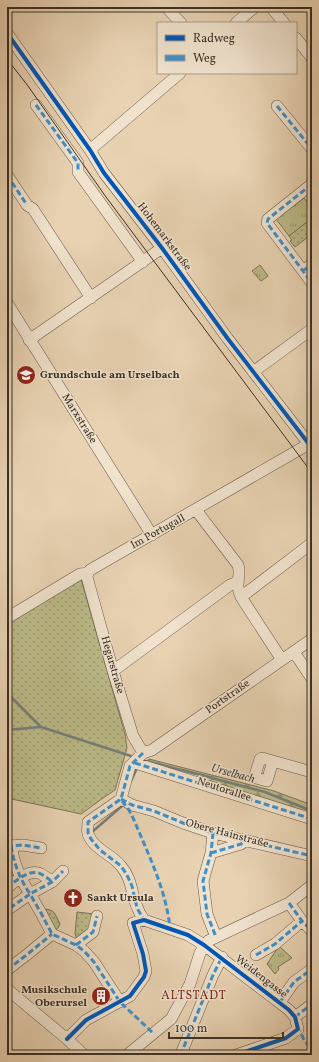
<svg xmlns="http://www.w3.org/2000/svg" width="319" height="1062" font-family="Vollkorn,serif">
	<style>
		.grass { fill: url(#grass-dots); stroke: #7b7557 }
		.forest { fill: url(#forest-firs); stroke: #7b7557 }
		.park { fill: url(#park-tufts); stroke: #7b7557 }
		.lines { fill: none; stroke-linecap: round; stroke-linejoin: round }
		.stream { stroke: #75807c; stroke-width: 2.5 }
		.minor-casing { stroke: #665849; stroke-width: 12 }
		.minor { stroke: #f0e2cd; stroke-width: 11 }
		.tram { stroke: #3b3026; stroke-width: 1 }
		.quiet { stroke: #3e91cc; stroke-width: 3; stroke-dasharray: 6 3; stroke-linecap: butt }
		.cycleway-casing { stroke: #f0e2cd; stroke-width: 6 }
		.cycleway { stroke: #0057b8; stroke-width: 4 }
		.labels { text-anchor: middle; dominant-baseline: central; stroke-width: 3; stroke-linejoin: round; paint-order: stroke }
		.street-label { font-size: 11px; fill: #3b3026; stroke: #f0e2cd }
		.poi-label { font-size: 11px; font-weight: bold; fill: #3b3026; stroke: #f0e2cd; text-anchor: start }
		.water-label { font-size: 12px; font-style: italic; fill: #4e4b43; stroke: #f0e2cd }
		.neighbourhood-label { font-size: 12px; letter-spacing: 1px; fill: #7a1f14; stroke: #f0e2cd }
	</style>
	<defs>
		<pattern id="grass-dots" width="8" height="8" patternUnits="userSpaceOnUse"><rect width="8" height="8" fill="#bbba88"/><path d="M2 2h.1M6 6h.1" fill="none" stroke="#99986f" stroke-width="1.8" stroke-linecap="round"/></pattern>
		<pattern id="forest-firs" width="22" height="20" patternUnits="userSpaceOnUse"><rect width="22" height="20" fill="#bbba88"/><path d="M5 1l3.5 6h-7zM16 11l3.5 6h-7z" fill="#99986f"/></pattern>
		<pattern id="park-tufts" width="24" height="20" patternUnits="userSpaceOnUse"><rect width="24" height="20" fill="#bbba88"/><path d="M3 7l-1-3M5 7V3M7 7l1-3M15 17l-1-3M17 17v-4M19 17l1-3" fill="none" stroke="#99986f"/></pattern>
	</defs>
	<rect width="100%" height="100%" fill="#e8d2b2"/>
	<filter id="stains"><feTurbulence type="fractalNoise" baseFrequency=".005" numOctaves="4"/><feColorMatrix values="0 0 0 0 .2 0 0 0 0 .09 0 0 0 0 .02 0 0 0 .5 -.17"/></filter>
	<radialGradient id="worn" r=".72"><stop offset=".6" stop-color="#630" stop-opacity="0"/><stop offset="1" stop-color="#630" stop-opacity=".3"/></radialGradient>
	<path class="grass" d="M312,218V234L295,247L290,241L292,240L289,236Z
		M81,579L125,734L127,748L115,790L103,798L81,814L7,798V622Z
		M41,909C55,909 54,912 60,924L58,928L53,932Z
		M77,912L94,914L91,928L77,940L75,934Z"/>
	<path class="forest" d="M149,759L274,791L312,805V816L210,783L212,777L181,769L180,774L146,763Z"/>
	<path class="park" d="M304,198L312,208V218L289,236L276,219Z
		M260,265L268,276L261,281L252,271Z
		M279,946L292,958L278,967L279,969L275,974L267,964Z"/>
	<g class="lines">
		<path class="stream" d="M7,693L41,727L131,756
			M7,730L40,727
			M147,761L265,792L312,811
			M131,781L137,768
			M92,832L122,806"/>
		<defs>
			<path id="minor" d="M166,7L181,23
				M271,7L284,23
				M236,23L255,7
				M7,33L90,150L104,173L162,248L228,339L312,448
				M296,38L312,58
				M36,105L78,163V172L143,262
				M277,106L312,149
				M90,150L180,73
				M7,175L27,205L33,209L91,298
				M312,184L268,219L267,223L312,283
				M303,271L312,264
				M7,303L152,535
				M29,340L162,248
				M253,372L312,329
				M196,510L238,565C242,576 234,582 241,597L282,660
				M88,573L87,577L113,671L133,736L143,753
				M241,597L312,543
				M7,618L80,574L88,573L90,570L309,444
				M294,652L312,679
				M113,671L230,585L237,582
				M273,761L267,781L256,778L255,775L260,759L262,758L308,771L312,770
				M135,763L312,819
				M121,799L132,805L154,811L183,823L213,833L312,856
				M213,833L211,853L203,881L207,914L216,937
				M7,842L11,846L23,845L41,848
				M11,846C14,864 20,879 30,894L52,882L63,871
				M211,853L241,844L246,840
				M7,888C15,881 30,868 41,874C45,876 49,879 52,882
				M289,903L302,921L312,931
				M10,908L30,894L41,913L52,934L76,945L84,951L94,962L120,1002
				M144,920C142,916 139,913 138,909C131,895 133,880 121,866C112,854 94,850 88,834C87,831 88,826 88,822L121,799L130,766L143,753L152,750L312,639
				M76,945L93,932L97,916
				M256,955L275,944L302,921
				M7,970L29,953L52,934
				M7,989L67,1039L84,1055
				M280,1002L294,982L312,969
				M295,1017L312,1004
				M67,1039L86,1020L130,996L144,977L146,971L143,954L133,923L144,920L188,935L204,945L289,1010L295,1017L298,1029L286,1038L236,1055
				M127,1055L171,1019L190,984L200,953L208,941L289,903L312,885
				M182,1055L181,1054L213,975L222,957"/>
		</defs>
		<use href="#minor" class="minor-casing"/>
		<use href="#minor" class="minor"/>
		<path class="tram" d="M7,59L28,86L106,197L312,473"/>
		<path class="quiet" d="M36,105L78,163V172
			M277,106L312,149
			M7,175L27,205
			M312,184L268,219L267,223L312,283
			M303,271L312,264
			M143,753L130,766L121,799L88,822V833L91,839L100,850L121,866L127,875L132,886L137,908L144,920
			M135,763L312,819
			M121,799L132,805L154,811L183,823L213,833L312,856
			M122,801L129,810L134,820C149,856 166,890 170,928
			M213,833L211,853L203,881L207,914L216,937
			M8,843L11,846L23,845L41,848
			M11,846C14,864 20,879 30,894L52,882L63,871
			M211,853L241,844L246,840
			M7,888C15,881 30,868 41,874C45,876 49,879 52,882
			M289,903L302,921L312,931
			M10,908L30,894L41,913L52,934L76,945L84,951L94,962L120,1002L153,1033
			M76,945L93,932L97,916
			M256,955L275,944L302,921
			M7,970L29,953L52,934
			M280,1002L294,982L312,969
			M295,1017L312,1004
			M298,1026L304,1040L312,1050
			M182,1055L181,1054L213,975L222,957"/>
		<defs>
			<path id="cycleway" d="M7,33L90,150L104,173L162,248L228,339L312,448
				M67,1039L86,1020L130,996L144,977L146,971L143,954L133,923L144,920L188,935L204,945L289,1010L295,1017L298,1029L286,1038L236,1055"/>
		</defs>
		<use href="#cycleway" class="cycleway-casing"/>
		<use href="#cycleway" class="cycleway"/>
	</g>
	<defs>
		<symbol id="school-disc" viewBox="-11 -11 22 22"><circle r="9.5" fill="#8f2418" stroke="#f0e2cd"/><path d="M0-5L7-2L0 1L-7-2ZM-4 1L0 2.5L4 1V4Q0 6-4 4Z" fill="#fff"/></symbol>
		<symbol id="church-disc" viewBox="-11 -11 22 22"><circle r="9.5" fill="#8f2418" stroke="#f0e2cd"/><path d="M-1.2-6h2.4v3.5h3.3v2.4h-3.3V6h-2.4V-.1h-3.3v-2.4h3.3Z" fill="#fff"/></symbol>
		<symbol id="building-disc" viewBox="-11 -11 22 22"><circle r="9.5" fill="#8f2418" stroke="#f0e2cd"/><path d="M-4-6H4V6H1V3H-1V6H-4ZM-2.5-4.3h1.7v1.8h-1.7ZM.8-4.3h1.7v1.8H.8ZM-2.5-1h1.7V.8h-1.7ZM.8-1h1.7V.8H.8Z" fill="#fff"/></symbol>
	</defs>
	<g fill-rule="evenodd">
		<use href="#school-disc" x="15" y="364" width="22" height="22"/>
		<use href="#church-disc" x="62" y="887" width="22" height="22"/>
		<use href="#building-disc" x="90" y="985" width="22" height="22"/>
	</g>
	<g class="labels">
		<g class="street-label">
			<text transform="translate(164 237) rotate(53)">Hohemarkstraße</text>
			<text transform="translate(79 419) rotate(58)">Marxstraße</text>
			<text transform="translate(158 532) rotate(-29)">Im Portugall</text>
			<text transform="translate(112 665) rotate(74)">Hegarstraße</text>
			<text transform="translate(228 697) rotate(-35)">Portstraße</text>
			<text transform="translate(224 790) rotate(18)">Neutorallee</text>
			<text transform="translate(227 834) rotate(15)">Obere Hainstraße</text>
			<text transform="translate(261 977) rotate(38)">Weidengasse</text>
		</g>
		<g class="poi-label">
			<text x="40" y="375">Grundschule am Urselbach</text>
			<text x="87" y="898">Sankt Ursula</text>
			<text x="87" y="990" text-anchor="end">Musikschule<tspan x="87" dy="13">Oberursel</tspan></text>
		</g>
		<g class="water-label">
			<text transform="translate(233 774) rotate(15)">Urselbach</text>
		</g>
		<g class="neighbourhood-label">
			<text x="194" y="996">ALTSTADT</text>
		</g>
	</g>
	<rect width="319" height="1062" fill="none" stroke="#e8d2b2" stroke-width="24"/>
	<rect x="8" y="8" width="303" height="1046" fill="none" stroke="#3b3026" stroke-width="2"/>
	<rect x="12" y="12" width="295" height="1038" fill="none" stroke="#3b3026"/>
	<rect x="157" y="22" width="140" height="52" fill="#f0e2cd" stroke="#a89b8a"/>
	<rect x="165" y="35" width="20" height="6" fill="#0057b8" stroke="#a89b8a"/>
	<text x="193" y="42" font-size="12" fill="#3b3026">Radweg</text>
	<rect x="165" y="55" width="20" height="6" fill="#3e91cc" stroke="#a89b8a"/>
	<text x="193" y="62" font-size="12" fill="#3b3026">Weg</text>
	<path d="M169 1032v6h114v-6" fill="none" stroke="#3b3026" stroke-width="2"/>
	<text x="175" y="1032" font-size="12" fill="#3b3026" stroke="#f0e2cd" stroke-width="3" paint-order="stroke">100 m</text>
	<rect width="100%" height="100%" filter="url(#stains)"/>
	<rect width="100%" height="100%" fill="url(#worn)"/>
</svg>
